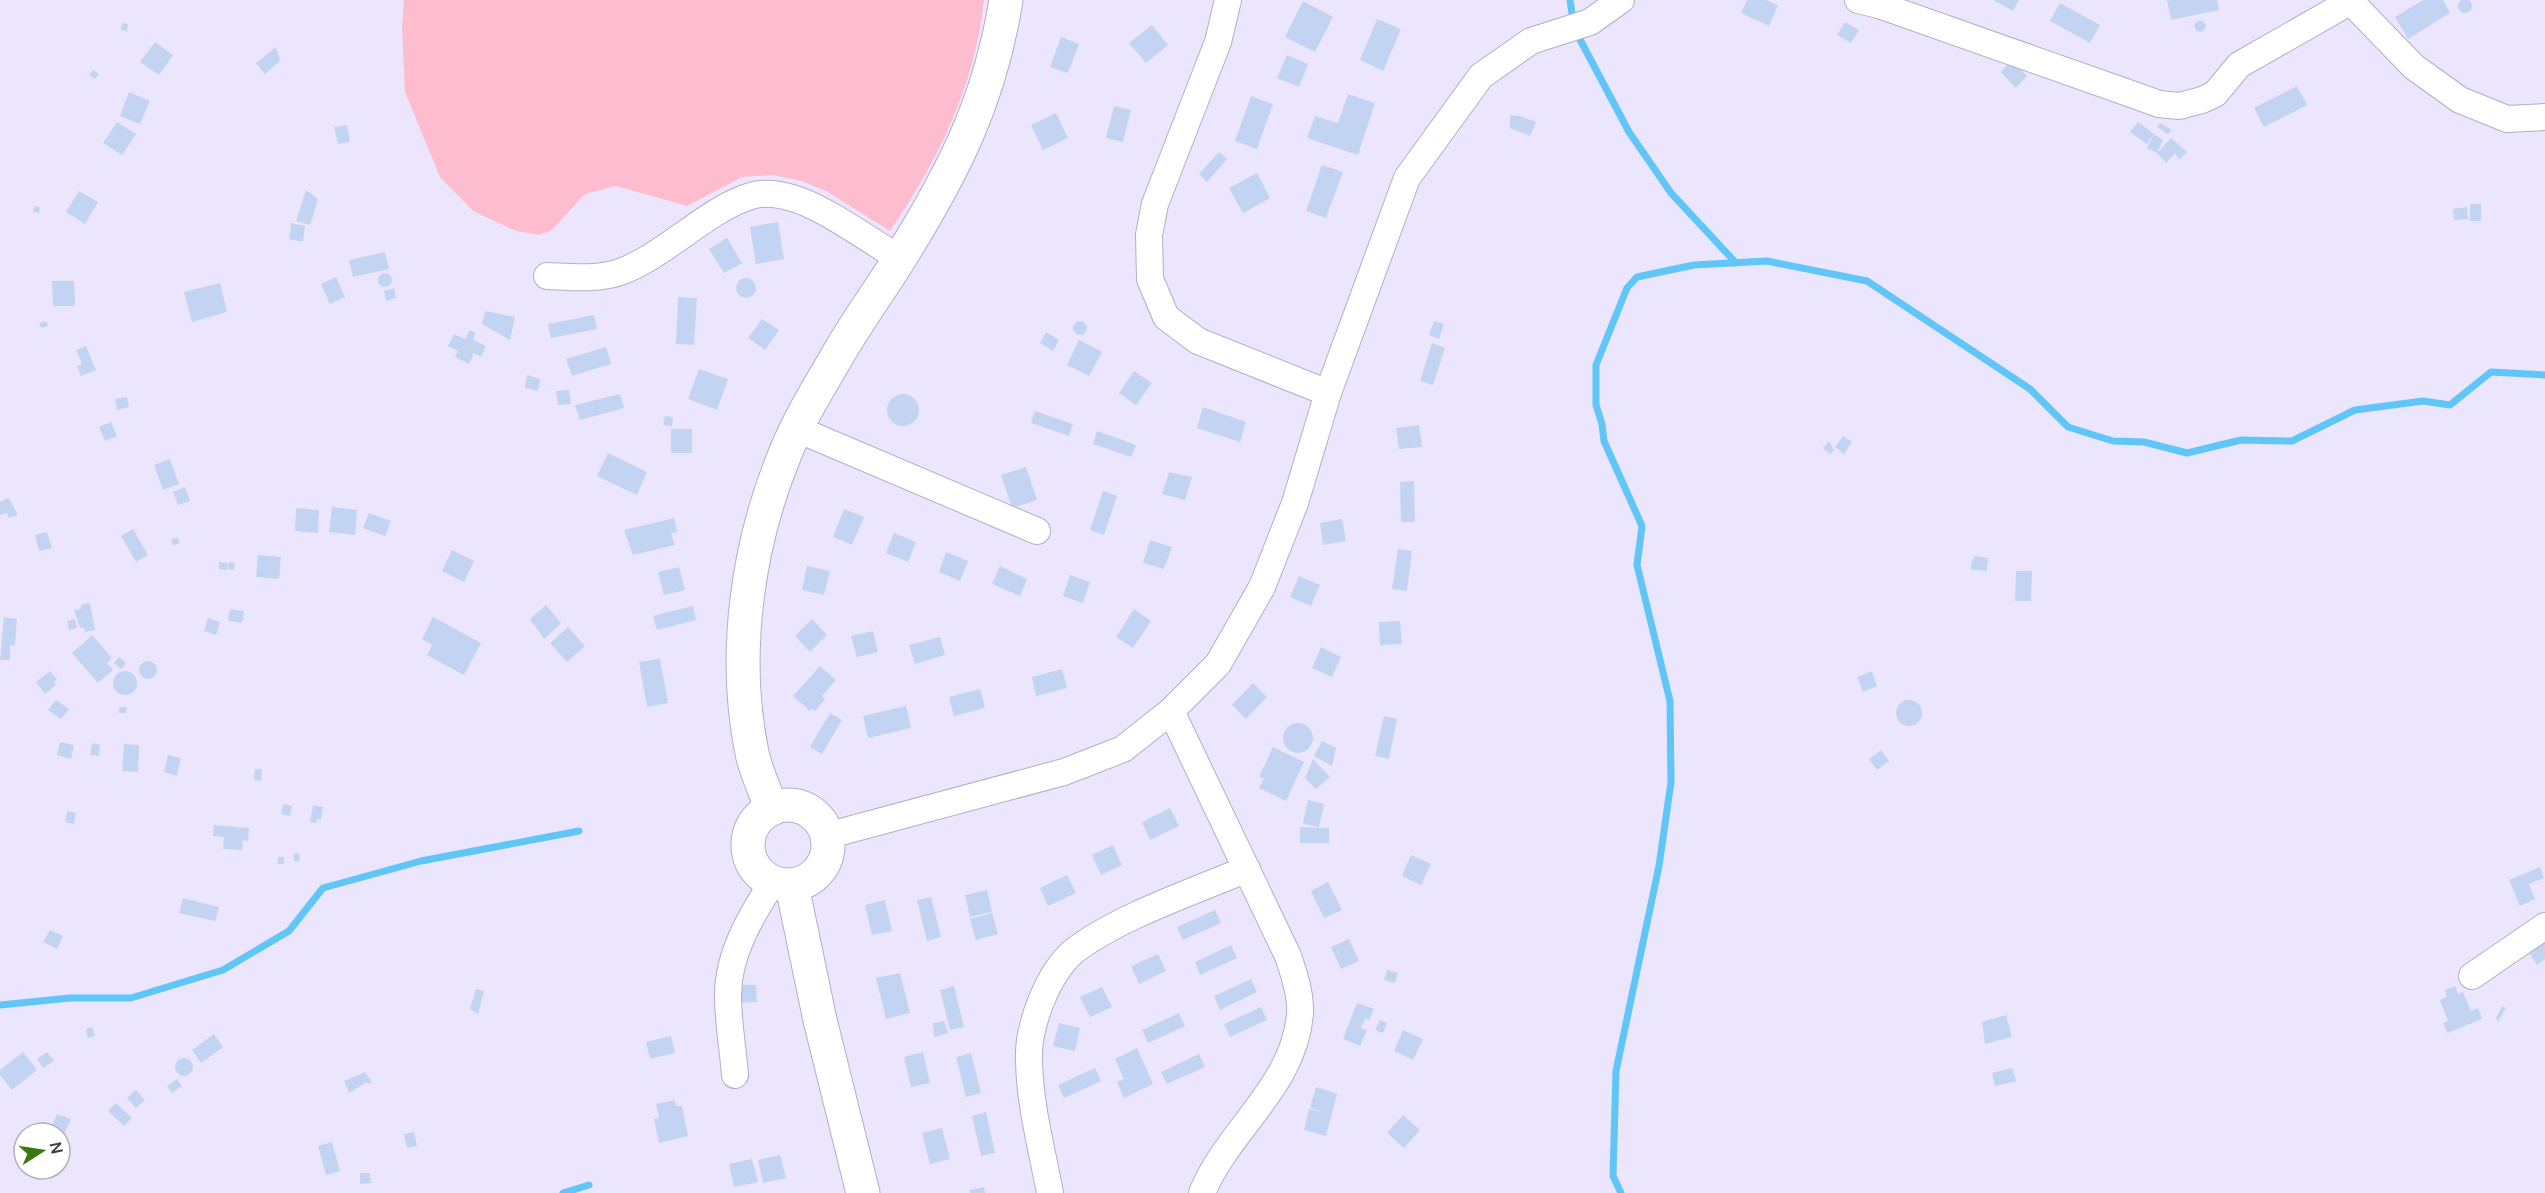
<svg xmlns="http://www.w3.org/2000/svg" width="2545" height="1193" font-family="Manrope,sans-serif">
	<style>
		.green { fill: #fdbdcf }
		.lines { fill: none; stroke-linecap: round; stroke-linejoin: round }
		.stream { stroke: #60c5f7; stroke-width: 7 }
		.building { fill: #c3d3f2 }
		.street-casing { stroke: #b4adc9; stroke-width: 28 }
		.secondary-casing { stroke: #b4adc9; stroke-width: 35 }
		.street { stroke: #fff; stroke-width: 26 }
		.secondary { stroke: #fff; stroke-width: 33 }
	</style>
	<rect width="100%" height="100%" fill="#ebe6fd"/>
	<path class="green" d="M404,0H984C975,85 938,161 890,231L826,191L801,181L773,175L742,177L687,206L616,186L585,194L551,231L539,235L516,231L473,211L440,177L405,92L402,28Z"/>
	<g class="lines">
		<path class="stream" d="M1570,0L1573,21
			M1576,32L1629,132L1671,193L1736,263
			M0,1005L70,998H131L223,970L289,931L323,888L421,861L579,831
			M563,1193L589,1185
			M1621,1193L1613,1176L1616,1071L1659,866L1671,782L1670,701L1637,565L1642,526L1604,441L1602,424L1596,405V365L1627,288L1637,277L1694,265L1767,261L1867,281L2030,389L2068,427L2113,441L2144,442L2187,453L2241,440L2292,441L2355,410L2423,401L2450,405L2491,372L2545,375"/>
	</g>
	<path class="building" d="M2458 6a7 7 0 1 1 14 0a7 7 0 1 1-14 0Z
		M1747,0H1766L1778,5L1769,26L1741,13Z
		M1993,0H2019L2013,11Z
		M2167,0H2217L2219,10L2171,20Z
		M2423,0H2443L2450,13L2408,39L2395,17Z
		M1303,1L1333,17L1315,52L1285,37Z
		M2060,3L2100,25L2090,43L2050,21Z
		M1377,19L1401,29L1383,71L1360,60Z
		M2194.5 26a5.5 5.5 0 1 1 11 0a5.5 5.5 0 1 1-11 0Z
		M1845,22L1859,30L1851,43L1837,35Z
		M122,23L128,24L127,31L121,30Z
		M1152,25L1168,45L1146,63L1129,43Z
		M1061,37L1079,44L1068,73L1050,67Z
		M155,42L173,55L159,75L140,62Z
		M276,47L280,61L265,74L256,63Z
		M1287,55L1308,64L1299,87L1277,78Z
		M2012,60L2027,76L2016,88L2001,72Z
		M93,70L99,74L95,79L89,75Z
		M2297,86L2307,105L2264,127L2254,108Z
		M129,92L150,101L140,124L120,116Z
		M1348,94L1375,103L1358,155L1307,138L1315,116L1338,123Z
		M1251,96L1273,104L1257,149L1235,141Z
		M1114,106L1131,110L1123,142L1106,138Z
		M1056,113L1068,138L1043,150L1031,125Z
		M1510,115L1520,116L1536,122L1530,136L1510,128Z
		M117,122L136,134L122,155L103,143Z
		M2138,122L2154,134L2147,144L2130,132Z
		M2160,123L2172,130L2168,134L2157,127Z
		M347,125L350,142L338,144L334,127Z
		M2154,134L2163,140L2157,153L2147,148Z
		M2171,138L2187,152L2179,160L2175,153L2166,163L2157,153Z
		M1219,152L1227,159L1207,182L1199,174Z
		M1322,165L1343,172L1326,218L1306,211Z
		M1257,173L1270,198L1243,213L1229,188Z
		M306,190L318,199L310,225L296,221Z
		M79,191L98,202L85,224L66,212Z
		M2470,204H2481V221H2470Z
		M34,206L40,207L39,213L33,212Z
		M2467,207L2468,219L2454,220L2453,209Z
		M778,222L784,259L756,264L750,227Z
		M291,223L305,226L303,242L289,239Z
		M727,238L742,263L724,273L709,249Z
		M385,252L389,269L353,277L349,260Z
		M378 280a7 7 0 1 1 14 0a7 7 0 1 1-14 0Z
		M336,277L345,297L330,304L321,284Z
		M736 288a10 10 0 1 1 20 0a10 10 0 1 1-20 0Z
		M52,281H74L75,306H53Z
		M220,283L227,312L192,322L184,292Z
		M394,288L396,298L386,301L384,291Z
		M678,297L697,298L694,345L676,344Z
		M485,311L515,317L510,340L482,324Z
		M594,315L597,329L551,338L548,324Z
		M762,319L779,330L765,350L748,338Z
		M46,321L48,326L41,328L39,323Z
		M1434,321L1444,324L1439,339L1429,335Z
		M1073 328a7 7 0 1 1 14 0a7 7 0 1 1-14 0Z
		M470,330L476,333L473,340L486,346L481,357L474,353L469,364L455,357L458,351L448,346L454,334L465,339Z
		M1046,332L1059,340L1053,351L1040,343Z
		M1079,340L1102,352L1089,376L1067,365Z
		M1432,343L1445,348L1433,385L1420,381Z
		M86,346L96,370L81,376L77,366L82,364L76,350Z
		M606,347L611,364L572,376L566,359Z
		M699,369L728,379L717,410L688,399Z
		M1134,371L1152,383L1136,405L1119,393Z
		M527,375L540,379L538,391L525,388Z
		M569,390L571,404L558,405L556,391Z
		M887 410a16 16 0 1 1 32 0a16 16 0 1 1-32 0Z
		M620,394L624,408L580,420L575,405Z
		M127,397L129,407L117,410L115,399Z
		M1203,407L1246,422L1240,442L1197,428Z
		M1035,411L1073,424L1069,436L1031,423Z
		M665,416L673,417L672,426L663,425Z
		M111,422L117,436L105,441L99,427Z
		M1419,425L1422,447L1399,449L1396,428Z
		M671,429H692V453H671Z
		M1097,431L1136,445L1131,457L1093,444Z
		M1843,436L1852,442L1844,454L1835,447Z
		M1829,441L1834,450L1830,454L1823,448Z
		M608,453L647,472L637,495L597,476Z
		M170,459L179,484L163,490L154,465Z
		M1026,467L1037,500L1012,508L1001,475Z
		M1169,472L1192,477L1185,500L1162,494Z
		M1414,481L1415,522H1401L1400,482Z
		M185,487L190,501L178,505L173,492Z
		M1103,491L1117,496L1104,535L1090,530Z
		M9,498L18,515L8,518L7,513L0,515V502Z
		M332,507L357,510L355,535L329,532Z
		M296,508L319,510L318,533L295,531Z
		M844,509L864,517L852,545L833,537Z
		M369,513L391,521L385,536L363,528Z
		M674,518L677,532L671,533L675,545L633,555L624,530Z
		M1342,519L1346,541L1323,545L1320,523Z
		M133,529L148,555L136,562L121,536Z
		M47,532L52,548L39,551L35,535Z
		M894,533L916,542L908,562L886,553Z
		M177,537L180,542L174,546L171,540Z
		M1150,540L1172,547L1164,569L1143,563Z
		M1398,549L1412,551L1407,591L1392,589Z
		M452,550L474,561L464,582L442,571Z
		M946,552L968,561L960,581L939,572Z
		M258,555L281,557L279,579L256,577Z
		M1974,556L1988,558L1987,571L1970,569Z
		M219,562L228,563L227,570L219,569Z
		M229,562L235,563L234,570L228,569Z
		M807,566L830,571L824,595L802,590Z
		M1000,566L1027,579L1020,596L992,584Z
		M679,567L685,590L664,595L658,572Z
		M2016,571H2032L2031,601H2015Z
		M1070,575L1090,582L1083,603L1063,596Z
		M1299,576L1320,585L1311,606L1290,597Z
		M90,603L95,630L85,632L84,628H80L74,610L81,609V605Z
		M546,605L561,623L544,639L530,619Z
		M693,606L696,620L657,630L653,616Z
		M230,609L244,611L242,623L228,621Z
		M1134,609L1151,621L1133,648L1116,637Z
		M4,617L17,619L15,646L10,645V660H0Z
		M433,617L481,643L464,675L427,655L432,645L422,639Z
		M208,618L220,622L216,635L204,631Z
		M75,619L77,628L69,630L67,621Z
		M812,619L827,635L810,652L795,636Z
		M1400,621L1402,644L1380,645L1379,622Z
		M568,627L585,646L567,662L550,643Z
		M873,631L878,652L857,657L851,636Z
		M92,635L112,658L107,663L113,670L98,683L72,653Z
		M940,637L945,655L915,664L909,645Z
		M1321,647L1341,657L1332,677L1312,668Z
		M119,657L126,663L121,669L114,663Z
		M660,659L668,703L647,707L639,662Z
		M139 670a9 9 0 1 1 18 0a9 9 0 1 1-18 0Z
		M820,666L836,680L822,696L825,699L815,711L812,708L810,711L793,696Z
		M1062,669L1067,688L1036,696L1032,677Z
		M50,671L57,679L54,682L56,685L45,694L36,682Z
		M1872,671L1877,686L1863,692L1857,677Z
		M113 683a12 12 0 1 1 24 0a12 12 0 1 1-24 0Z
		M1253,683L1267,697L1246,719L1232,705Z
		M980,689L985,708L954,716L949,697Z
		M1896 713a13 13 0 1 1 26 0a13 13 0 1 1-26 0Z
		M56,700L69,709L61,719L48,710Z
		M906,706L911,728L868,738L863,716Z
		M119,707H127L126,713H119Z
		M830,713L842,720L822,754L810,747Z
		M1384,716L1397,719L1389,759L1375,756Z
		M1283 738a15 15 0 1 1 30 0a15 15 0 1 1-30 0Z
		M1322,741L1336,748L1332,766L1314,756Z
		M60,742L74,745L71,759L57,755Z
		M92,743L100,745L99,756L90,755Z
		M124,744L139,745L138,772L122,771Z
		M1273,747L1304,762L1286,801L1259,788L1264,778L1259,777Z
		M1881,750L1889,761L1877,770L1869,759Z
		M168,755L181,758L177,776L164,772Z
		M1313,759L1330,777L1316,789L1305,778Z
		M255,769H262L261,781L254,780Z
		M1308,800L1324,804L1319,827L1303,824Z
		M283,804L292,806L290,816L281,814Z
		M313,805L323,807L321,820L317,819L316,823L310,822Z
		M1170,808L1179,826L1150,840L1142,822Z
		M67,811L76,813L74,824L65,822Z
		M214,825L249,828L248,841L243,840L242,850L223,849L224,837L213,836Z
		M1300,827L1329,828V843H1300Z
		M1113,845L1122,865L1101,875L1092,855Z
		M299,853L300,861H294V854Z
		M1411,855L1431,864L1421,885L1402,876Z
		M278,857H284V864H278Z
		M2540,867L2544,878L2529,884L2535,899L2520,906L2509,880Z
		M1067,875L1076,893L1048,906L1040,888Z
		M1328,882L1342,910L1324,918L1311,891Z
		M987,890L992,912L970,917L965,895Z
		M931,897L941,937L927,941L917,900Z
		M183,898L219,907L215,921L179,913Z
		M885,900L892,931L872,935L865,905Z
		M1215,910L1221,923L1183,940L1177,927Z
		M992,913L998,934L976,940L970,919Z
		M50,930L63,936L57,949L43,942Z
		M1349,939L1359,961L1341,969L1331,947Z
		M2545,939V959L2537,965L2528,951Z
		M1231,945L1237,958L1200,975L1195,962Z
		M1158,954L1166,971L1139,984L1131,966Z
		M1387,970L1398,973L1395,983L1384,980Z
		M900,973L910,1013L886,1019L876,978Z
		M1251,979L1257,992L1220,1010L1214,996Z
		M736,985H756L757,1002L736,1003Z
		M954,986L964,1027L950,1030L940,990Z
		M2455,986L2458,994L2463,992L2471,1011L2478,1008L2482,1019L2447,1033L2443,1023L2448,1021L2440,1000L2447,997L2445,990Z
		M1102,987L1112,1007L1090,1017L1080,997Z
		M476,989L484,991L478,1014L470,1009Z
		M1357,1003L1374,1009L1369,1020L1365,1019L1361,1028L1367,1030L1360,1046L1343,1039Z
		M2502,1006L2506,1008L2498,1022L2496,1018Z
		M1261,1007L1267,1020L1230,1037L1224,1024Z
		M1179,1013L1185,1026L1148,1043L1142,1030Z
		M2006,1015L2012,1037L1985,1044L1982,1022Z
		M1380,1020L1387,1023L1383,1033L1375,1030Z
		M944,1021L948,1033L934,1037L933,1023Z
		M1059,1023L1080,1028L1075,1051L1053,1046Z
		M92,1027L95,1036L88,1038L86,1029Z
		M1403,1030L1423,1039L1413,1060L1394,1051Z
		M214,1034L223,1047L201,1063L192,1050Z
		M671,1036L675,1053L650,1059L646,1042Z
		M1137,1048L1153,1084L1124,1098L1117,1082L1124,1079L1115,1059Z
		M23,1052L37,1070L12,1090L0,1075V1070Z
		M47,1052L54,1061L43,1068L37,1059Z
		M923,1052L930,1083L911,1087L904,1057Z
		M971,1053L981,1093L966,1097L956,1057Z
		M1199,1054L1205,1067L1167,1084L1161,1072Z
		M175 1067a9 9 0 1 1 18 0a9 9 0 1 1-18 0Z
		M1095,1068L1101,1081L1064,1098L1058,1085Z
		M2012,1068L2016,1081L1995,1086L1992,1073Z
		M365,1072L372,1082L369,1084L367,1082L349,1093L344,1081Z
		M177,1079L182,1086L172,1093L167,1086Z
		M1316,1087L1337,1094L1326,1136L1304,1130L1309,1109L1325,1113L1310,1108Z
		M136,1090L145,1100L136,1108L127,1098Z
		M675,1100L676,1106H682L688,1136L659,1143L654,1119L659,1118L656,1104Z
		M116,1103L132,1118L124,1126L108,1111Z
		M986,1112L995,1153L981,1156L972,1116Z
		M57,1114L71,1119L60,1143V1133H49Z
		M1403,1115L1420,1130L1404,1148L1387,1133Z
		M942,1128L950,1159L930,1164L922,1133Z
		M414,1132L417,1146L407,1148L404,1134Z
		M332,1142L340,1171L326,1175L318,1146Z
		M780,1155L786,1178L763,1183L758,1160Z
		M752,1159L758,1182L734,1187L729,1164Z
		M360,1173H370L371,1183L360,1184Z
		M984,1187L985,1193H970V1190Z"/>
	<g class="lines">
		<defs>
			<path id="street" d="M1228,0L1218,42L1155,204L1149,235L1150,279L1166,317L1198,341L1328,393
				M1858,0L1879,5L2134,95L2159,104L2179,106L2202,100L2215,94L2239,65L2353,0
				M2351,2L2414,67L2460,100L2507,119L2545,117
				M547,276C571,277 597,280 620,272C665,256 707,209 751,196C764,192 779,194 792,198C822,206 871,241 900,259
				M797,429L1037,531
				M1171,711L1288,956C1294,974 1301,994 1300,1014C1294,1087 1228,1129 1202,1193
				M826,836L1064,772L1123,749L1171,711L1218,664L1262,587L1295,503L1328,393L1407,178L1481,76L1531,41L1590,22L1621,0
				M2472,976L2545,926
				M735,1075C733,1049 728,1022 728,995C728,954 751,916 772,883
				M1050,1193C1042,1150 1030,1106 1029,1062C1027,1028 1047,974 1074,951C1118,917 1195,891 1247,869"/>
			<path id="secondary" d="M748 845a40 40 0 1 1 80 0a40 40 0 1 1-80 0Z
				M772,809C765,791 756,772 752,753C732,655 747,546 785,454C798,421 818,389 836,358C855,324 879,292 900,258C953,173 990,101 1006,0
				M792,886L820,1020L863,1193"/>
		</defs>
		<use href="#street" class="street-casing"/>
		<use href="#secondary" class="secondary-casing"/>
		<use href="#street" class="street"/>
		<use href="#secondary" class="secondary"/>
	</g>
	<g transform="translate(42 1151) rotate(78)"><circle r="28" fill="#ffffff" stroke="#b1b1b5" stroke-width="1.5"/>
	<path d="M0-4.5L10 22L0 15L-10 22Z" fill="#3a7812"/>
	<text y="-9" font-size="16" font-weight="bold" text-anchor="middle" fill="#3d3b46">N</text>
	</g>
</svg>
